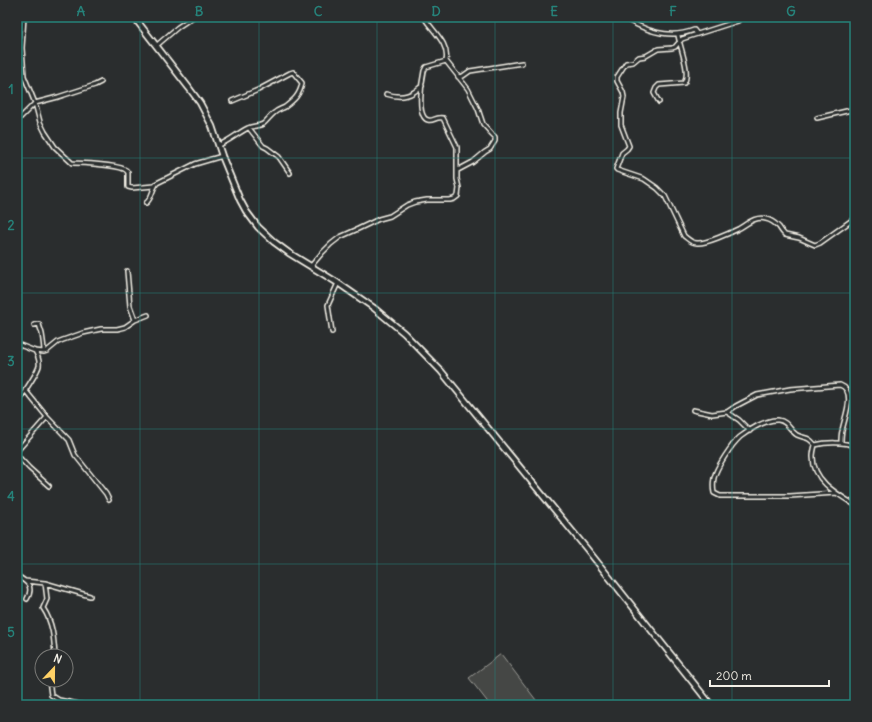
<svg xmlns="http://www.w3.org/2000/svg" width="872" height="722" font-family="Delius,sans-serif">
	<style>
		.green { fill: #444645; stroke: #9c9c96 }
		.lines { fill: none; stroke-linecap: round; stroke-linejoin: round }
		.street-casing { stroke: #f4f1e8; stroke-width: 6 }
		.secondary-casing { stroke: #f4f1e8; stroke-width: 8 }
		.primary-casing { stroke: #f4f1e8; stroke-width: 8 }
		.street { stroke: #2a2d2e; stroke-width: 3 }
		.secondary { stroke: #2a2d2e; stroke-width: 4.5 }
		.primary { stroke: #2a2d2e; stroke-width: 5 }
		.grid { fill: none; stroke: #26827a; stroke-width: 1; stroke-opacity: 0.55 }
		.neatline { fill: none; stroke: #26827a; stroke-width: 1.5 }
		.grid-label { font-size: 13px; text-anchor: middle; font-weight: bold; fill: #26827a }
	</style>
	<rect width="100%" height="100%" fill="#2a2d2e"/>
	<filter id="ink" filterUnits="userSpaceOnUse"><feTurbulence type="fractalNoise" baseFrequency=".025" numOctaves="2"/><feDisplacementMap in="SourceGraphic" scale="8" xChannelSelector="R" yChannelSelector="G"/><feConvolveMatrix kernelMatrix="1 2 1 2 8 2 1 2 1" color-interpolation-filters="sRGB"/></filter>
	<g filter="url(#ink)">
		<path class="green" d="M501,654L536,700L529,705H490L469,678Z"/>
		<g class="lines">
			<defs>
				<path id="street" d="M24,17L22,48L24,76L35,103L40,122L45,132L55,147L72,163C82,163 116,165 124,169C127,170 127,171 128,173V187L132,188L154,186
					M424,17C431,30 450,43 446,61L468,89L478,109L483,124L492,134L495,137V141L490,149L485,152L473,162L458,170
					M623,17C645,31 669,40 694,30L697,34
					M738,21L688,37L682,39L675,47L672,48L658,49L646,56L639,57L633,62L626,63L617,77V81L623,92L624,97L621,113V125L629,146L627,149L622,153L616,169L617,170L644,179L657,188L665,196L684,236C688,239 691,243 697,243C706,244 730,233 738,229C747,224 755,216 766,219C771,220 776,224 779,227C781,230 782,232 785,235L799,238L815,245L820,243L855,218
					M156,46L178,27L193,17
					M458,77L463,76L470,71L522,63
					M386,94C396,97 405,98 414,92C417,90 419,88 422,86
					M659,102L654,93L656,88L659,85L684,83C691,73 680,48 678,35
					M817,118L855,109
					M17,121L35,103L58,97L95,85L101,82
					M249,128L263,146L267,148L279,157L290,173
					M219,145C229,141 238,133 248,128C253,126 259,126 263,124C267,121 270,116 274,113C277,110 281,109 285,107C294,100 300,95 302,83L293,72L290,73L258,90L232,101
					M146,203C152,199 152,189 157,183L195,164L222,156
					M311,266L322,253L331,244L340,237L358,229L379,219L390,216L407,205L415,202L427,200H450L454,199L458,196L459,188L457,179V147L443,118C436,116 433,122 428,120C416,117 422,80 424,71L426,67L446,61
					M127,271L130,306L135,320
					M34,325L39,324C40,328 41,330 42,334C43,340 44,346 44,352
					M332,332L328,305L338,283
					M17,344L35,351L44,352L47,351L58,342L63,340L83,333L101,329H117L125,327L135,320L148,315
					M25,390L47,417L69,440L75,455L106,494L109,500
					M17,403C22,395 37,374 39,366C40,360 38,356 35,351
					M693,410L712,414L727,412L736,406L757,395L790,389L840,385C857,391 844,418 842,431C841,435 841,439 841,443
					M727,412L739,420L750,431
					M815,445C814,449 813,453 813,457C813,481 837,494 855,505
					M17,451L47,417
					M17,455L29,468L49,486
					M836,493L790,496H720L714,493C713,488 713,483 714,478C716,468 732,444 740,437C749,430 766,419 778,420C788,421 790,431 797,435C806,439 808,436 815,445C827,442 844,442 855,446
					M17,576C28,582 34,587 27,599
					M25,581L45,583L90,596
					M45,583L47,599L43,608C53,623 54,639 55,656
					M49,680L51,695L59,700L83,705"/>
				<path id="secondary" d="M134,17L189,88L200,103L212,126L222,156L240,200L246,211L258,227L274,242L289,253L338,283L374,308L404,333L441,371L586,548L711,705"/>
				<path id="primary" d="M850,705L855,699"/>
			</defs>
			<use href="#street" class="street-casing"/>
			<use href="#secondary" class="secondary-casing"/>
			<use href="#primary" class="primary-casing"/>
			<use href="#street" class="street"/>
			<use href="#secondary" class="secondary"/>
			<use href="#primary" class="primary"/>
		</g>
	</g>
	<path class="grid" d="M140,17V705M259,17V705M377,17V705M495,17V705M613,17V705M732,17V705M17,158H855M17,293H855M17,429H855M17,564H855"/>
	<rect width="872" height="722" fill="none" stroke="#2a2d2e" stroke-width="44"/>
	<g transform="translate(54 668) rotate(22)"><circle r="19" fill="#2a2d2e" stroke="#7b7b78"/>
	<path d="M0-3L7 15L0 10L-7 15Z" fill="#ffd166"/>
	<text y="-6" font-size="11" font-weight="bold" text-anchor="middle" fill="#f4f1e8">N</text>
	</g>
	<path d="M710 680v6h119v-6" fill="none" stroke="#f4f1e8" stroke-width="2"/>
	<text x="716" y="680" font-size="12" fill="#f4f1e8" stroke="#2a2d2e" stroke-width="3" paint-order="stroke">200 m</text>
	<rect x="22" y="22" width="828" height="678" class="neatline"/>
	<g class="grid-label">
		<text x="81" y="16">A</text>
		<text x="199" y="16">B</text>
		<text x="318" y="16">C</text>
		<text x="436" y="16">D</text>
		<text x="554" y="16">E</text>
		<text x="673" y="16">F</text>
		<text x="791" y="16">G</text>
		<text x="11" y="94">1</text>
		<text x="11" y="230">2</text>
		<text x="11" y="366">3</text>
		<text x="11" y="501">4</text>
		<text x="11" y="637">5</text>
	</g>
</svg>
